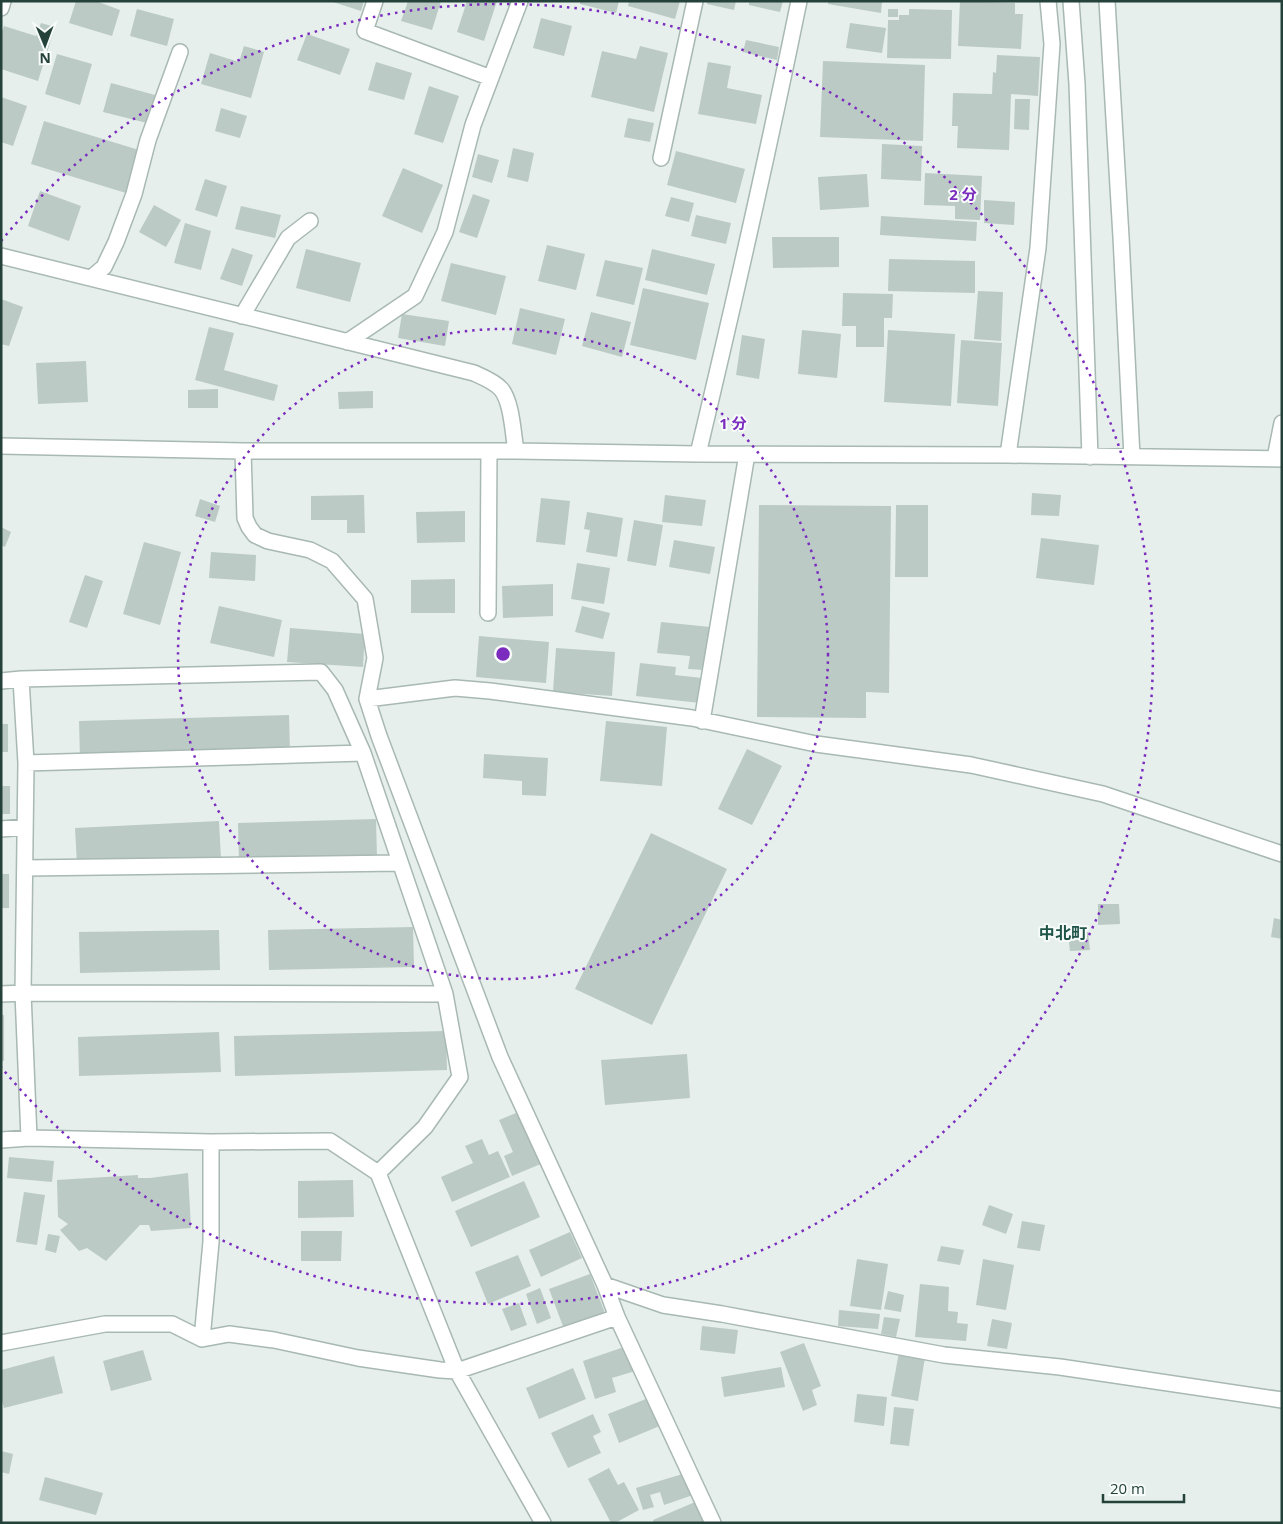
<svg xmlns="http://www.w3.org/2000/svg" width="1283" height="1524" font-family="'Open Sans','Noto Sans JP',sans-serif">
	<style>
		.building { fill: #bbcac4 }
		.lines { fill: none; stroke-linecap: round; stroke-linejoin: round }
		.minor-casing { stroke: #a8b8b2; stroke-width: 18 }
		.minor { stroke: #fff; stroke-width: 15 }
		.ring { fill: none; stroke: #7b2cbf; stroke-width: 2.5; stroke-dasharray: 2.5 5 }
		.labels { text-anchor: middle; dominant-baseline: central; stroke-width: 4; stroke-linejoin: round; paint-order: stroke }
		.quarter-label { font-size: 16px; font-weight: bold; fill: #1f5548; stroke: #f7fbf9 }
		.centre { fill: #7b2cbf; stroke: #f7fbf9; stroke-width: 2.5 }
		.ring-label { font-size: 15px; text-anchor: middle; font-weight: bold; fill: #7b2cbf; stroke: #f7fbf9; stroke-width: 4; stroke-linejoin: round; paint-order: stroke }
	</style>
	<rect width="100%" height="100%" fill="#e6efeb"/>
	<path class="building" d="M76,1H96L120,10L112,36L69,23Z
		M330,1H364L361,11Z
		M408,1H441L432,30L401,21Z
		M467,1H497L484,41L457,32Z
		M580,1H619L616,13L580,4Z
		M629,1H680L675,19L628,6Z
		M707,1H736L734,10L707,4Z
		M749,1H783L780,12L749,5Z
		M828,1H882L881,13L828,4Z
		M960,1L1015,3V14H1023L1021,49L958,46Z
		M137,9L174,19L167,46L130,36Z
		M888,9H898V17H888Z
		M909,9L952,10L951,59L887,58L888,20H899V15H909Z
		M541,18L572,26L564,56L533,48Z
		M41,23L55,27L38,81L1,69V34L4,26L36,36Z
		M850,23L886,28L882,53L846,48Z
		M307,34L350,49L340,75L297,60Z
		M746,40L779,47L777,60L743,52Z
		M244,46L264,52L251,98L201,84L210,53L239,62Z
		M640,46L668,53L654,112L591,97L602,51L636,59Z
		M57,54L92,64L80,105L45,94Z
		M997,55L1040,57L1038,96L1011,94L1009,150L957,148L958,126H952L953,93L992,94L993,72L996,73Z
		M823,61L925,65L923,141L820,137Z
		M376,62L412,73L404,100L368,90Z
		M708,62L731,66L727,88L762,95L756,124L698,114Z
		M111,83L155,95L147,123L103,112Z
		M429,86L459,96L443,143L414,134Z
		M1,97L27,106L13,146L1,142Z
		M1015,99H1030L1029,130L1014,129Z
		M221,108L247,116L240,138L215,131Z
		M628,118L654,123L650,142L624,137Z
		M44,121L139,150L126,193L31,164Z
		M882,144L922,146L921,181L881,179Z
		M513,148L534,153L528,182L507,177Z
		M676,151L745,169L736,203L667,185Z
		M478,154L499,160L492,183L472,177Z
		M403,168L443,185L422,233L382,216Z
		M925,173L982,176L980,220L955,219V206L924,205Z
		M867,174L869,207L820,210L818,177Z
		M205,179L227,186L217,217L195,210Z
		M40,191L81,206L69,241L28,226Z
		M473,194L490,200L477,238L459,232Z
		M671,197L694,203L689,222L665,216Z
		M984,200L1015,202L1014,225L984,223Z
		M154,205L181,220L166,247L139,232Z
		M241,206L281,215L275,238L235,229Z
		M696,215L731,223L726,244L691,236Z
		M881,216L977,222L976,241L880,235Z
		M185,223L211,231L201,270L174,263Z
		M772,237H839V267L773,268Z
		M547,245L585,254L576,290L538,281Z
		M232,248L253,255L242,286L220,279Z
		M306,249L361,263L350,302L296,288Z
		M652,249L715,264L707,295L645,280Z
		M889,259L975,261V293L888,291Z
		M605,260L643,268L634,305L596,296Z
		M451,263L506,276L496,315L441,301Z
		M643,288L709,303L696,360L630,345Z
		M978,291L1003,292L1001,341L974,339Z
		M843,293L893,294L892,318H884V347H856V326H842Z
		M1,299L23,307L9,346L1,344Z
		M520,308L565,319L556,355L512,344Z
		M591,312L631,322L622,357L582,346Z
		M402,314L449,321L445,346L398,338Z
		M209,327L234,333L224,370L278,385L274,401L195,380Z
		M802,330L841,334L837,378L798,374Z
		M888,330L955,334L951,406L884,402Z
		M742,335L765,339L759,379L736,375Z
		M961,340L1002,343L998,406L957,403Z
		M86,361L88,402L38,404L36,363Z
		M218,389V408H188V390Z
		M373,391V408L339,409L338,392Z
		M1032,493L1061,495L1059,516L1031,515Z
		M364,495L365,533H347V520H311V496Z
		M665,495L706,500L702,526L662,522Z
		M541,498L570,501L565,545L536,542Z
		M200,499L220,506L215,522L195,516Z
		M759,505L891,506L889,693L866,692V718L757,717Z
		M896,505H928V577H895Z
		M465,511V542L417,543L416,512Z
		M587,512L623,518L617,557L586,552L590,530L584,529Z
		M634,520L663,525L656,566L627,561Z
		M1,527L11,532L5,547L1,545Z
		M1041,538L1099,545L1094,585L1036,578Z
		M674,540L715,547L710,574L669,567Z
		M144,542L181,552L160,625L123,614Z
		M211,552L256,555L255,581L209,578Z
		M577,563L610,568L604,604L571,599Z
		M85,575L103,581L87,628L69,622Z
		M455,579V613H411V580Z
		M553,584V616L503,618L502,586Z
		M219,606L282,620L274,657L210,643Z
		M582,606L610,613L603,639L575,632Z
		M661,622L710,627L705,670L688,669L690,656L657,653Z
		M290,628L365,634L363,667L287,662Z
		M479,636L549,642L546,683L476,677Z
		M556,648L615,652L612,696L553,692Z
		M640,663L676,667L675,675L702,678L700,703L636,696Z
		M289,715L290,752L80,758L79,721Z
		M606,721L667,727L662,786L600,781Z
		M1,724H8V752H1Z
		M747,749L782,766L752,825L718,809Z
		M484,754L548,758L546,796L522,795V781L483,778Z
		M1,786H10V814H1Z
		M376,819L377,858L239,863L238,823Z
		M219,821L221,859L77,865L75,828Z
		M651,833L727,869L652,1025L575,989Z
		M1,874H9V908H1Z
		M1098,904H1119L1120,924L1098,925Z
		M1274,918L1282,920V939L1271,937Z
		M413,927L414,967L269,970L268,930Z
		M219,930L220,970L80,973L79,932Z
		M1088,932L1090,950L1070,951L1068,934Z
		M1,1015H4V1061H1Z
		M446,1031L447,1070L235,1076L234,1036Z
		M219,1032L221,1072L79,1076L78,1037Z
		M687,1054L690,1098L605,1105L601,1060Z
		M521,1111L543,1163L512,1176L504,1156L513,1152L499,1120Z
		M482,1139L489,1155L498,1151L510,1177L452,1202L441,1177L473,1163L465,1146Z
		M9,1157L54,1161L52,1182L7,1178Z
		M188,1173L191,1228L151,1231L149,1225H140L106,1261L87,1248L79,1251L60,1230L68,1224L58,1217L57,1180L138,1175V1178H150Z
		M353,1180L354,1217L298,1218V1181Z
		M524,1181L540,1217L471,1247L455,1211Z
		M24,1192L45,1195L37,1245L16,1242Z
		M989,1205L1013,1214L1006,1234L982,1225Z
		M1022,1221L1045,1225L1040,1251L1017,1248Z
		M301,1231H342L341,1261H301Z
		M570,1232L582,1258L541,1277L529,1250Z
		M48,1234L60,1236L56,1253L45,1250Z
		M941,1246L964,1250L960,1265L937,1261Z
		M518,1255L531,1286L488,1304L475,1272Z
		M857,1259L888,1264L881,1310L850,1306Z
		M983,1259L1014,1265L1006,1310L976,1305Z
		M590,1274L605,1313L564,1329L549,1289Z
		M920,1284L949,1287L948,1311L958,1312L957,1323L968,1324L966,1341L915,1337Z
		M540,1288L551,1318L537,1324L526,1294Z
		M888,1291L904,1295L901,1312L884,1309Z
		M519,1303L527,1325L511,1331L502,1309Z
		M839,1310L880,1314L878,1329L838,1326Z
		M884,1317L900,1319L896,1337L881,1334Z
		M992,1319L1012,1323L1007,1349L987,1346Z
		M702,1326L738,1330L735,1354L700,1350Z
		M804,1343L821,1386L812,1390L817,1405L803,1411L780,1352Z
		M627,1346L635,1371L612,1378L616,1392L595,1399L583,1361Z
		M143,1350L152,1380L111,1391L103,1361Z
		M899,1352L925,1357L918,1401L891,1396Z
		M54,1356L63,1393L4,1408L1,1397V1370Z
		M781,1367L785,1387L724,1397L721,1377Z
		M573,1368L586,1399L539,1419L526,1388Z
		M857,1394L887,1397L884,1426L854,1422Z
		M651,1397L662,1425L619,1443L608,1414Z
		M894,1407L914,1409L909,1446L890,1444Z
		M593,1414L601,1432L593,1436L601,1453L568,1468L551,1433Z
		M1,1451L13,1454L9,1474L1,1472Z
		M609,1468L618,1485L624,1482L639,1510L615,1523H611L588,1479Z
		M686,1473L693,1495L664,1505L660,1492L650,1495L654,1507L643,1510L636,1488Z
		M45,1477L103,1493L96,1515L39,1500Z
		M695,1502L704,1523H654L653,1520Z"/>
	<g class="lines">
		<defs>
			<path id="minor" d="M375,1L365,31L491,78
				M1071,1L1077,84L1090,457
				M1107,1L1121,237L1132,457
				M1,8L3,1
				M661,158L695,1
				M1,256L474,373C483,377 495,382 501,389C512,402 513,434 516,451
				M91,278L104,267L116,242L134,194L148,140L180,52
				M242,316L288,238L310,221
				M347,342L415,296L445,232L473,125L520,1
				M1,446L243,451H516L698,454L1008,455L1282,459
				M243,451L245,518L249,527L255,535L268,541L310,550L332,561L365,599L375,658L367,699L379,736L500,1057L605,1285L617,1317L713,1523
				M698,454C734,303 768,153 799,1
				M1008,455L1038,248L1052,44L1048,1
				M1275,458L1282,423
				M488,613L489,451
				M1,681L21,679
				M367,699L455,688L490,691L692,718L816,744L971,765L1103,794L1282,854
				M702,721L747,454
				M26,763L363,753
				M1,829L25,827
				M25,868L400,863
				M1,994L23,993L445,994
				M29,1138L23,993L26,763L21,679L321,672L335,690L363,753L445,994L460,1077L425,1127L378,1173
				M1,1140L29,1138L211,1142L330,1141L378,1173L457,1371L543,1523
				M211,1142V1242L202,1339L229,1334L274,1340L358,1358L440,1370L457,1371L617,1317
				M605,1285L663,1305L722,1314L944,1355L1060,1367L1282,1400
				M1,1343L105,1324H172L202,1339"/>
		</defs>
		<use href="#minor" class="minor-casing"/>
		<use href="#minor" class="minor"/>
	</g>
	<g class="ring">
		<circle cx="503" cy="654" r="325"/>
		<path d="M1 241A650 650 0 1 1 1 1067"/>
	</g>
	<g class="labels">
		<g class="quarter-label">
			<text x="1063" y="933">中北町</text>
		</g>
	</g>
	<circle cx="503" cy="654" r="8" class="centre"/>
	<g class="ring-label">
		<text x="963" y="200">2 分</text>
		<text x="733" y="429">1 分</text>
	</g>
	<rect width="1283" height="1524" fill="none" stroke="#24423a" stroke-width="5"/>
	<g transform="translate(45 45) rotate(179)" stroke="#f7fbf9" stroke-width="4" paint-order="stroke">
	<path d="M0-4L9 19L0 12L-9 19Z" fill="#24423a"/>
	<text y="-8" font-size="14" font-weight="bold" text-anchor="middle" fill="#24423a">N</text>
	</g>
	<path d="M1103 1494v8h81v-8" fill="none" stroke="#24423a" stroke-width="2.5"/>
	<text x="1110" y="1494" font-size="15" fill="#24423a" stroke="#f7fbf9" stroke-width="4" paint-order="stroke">20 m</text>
</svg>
